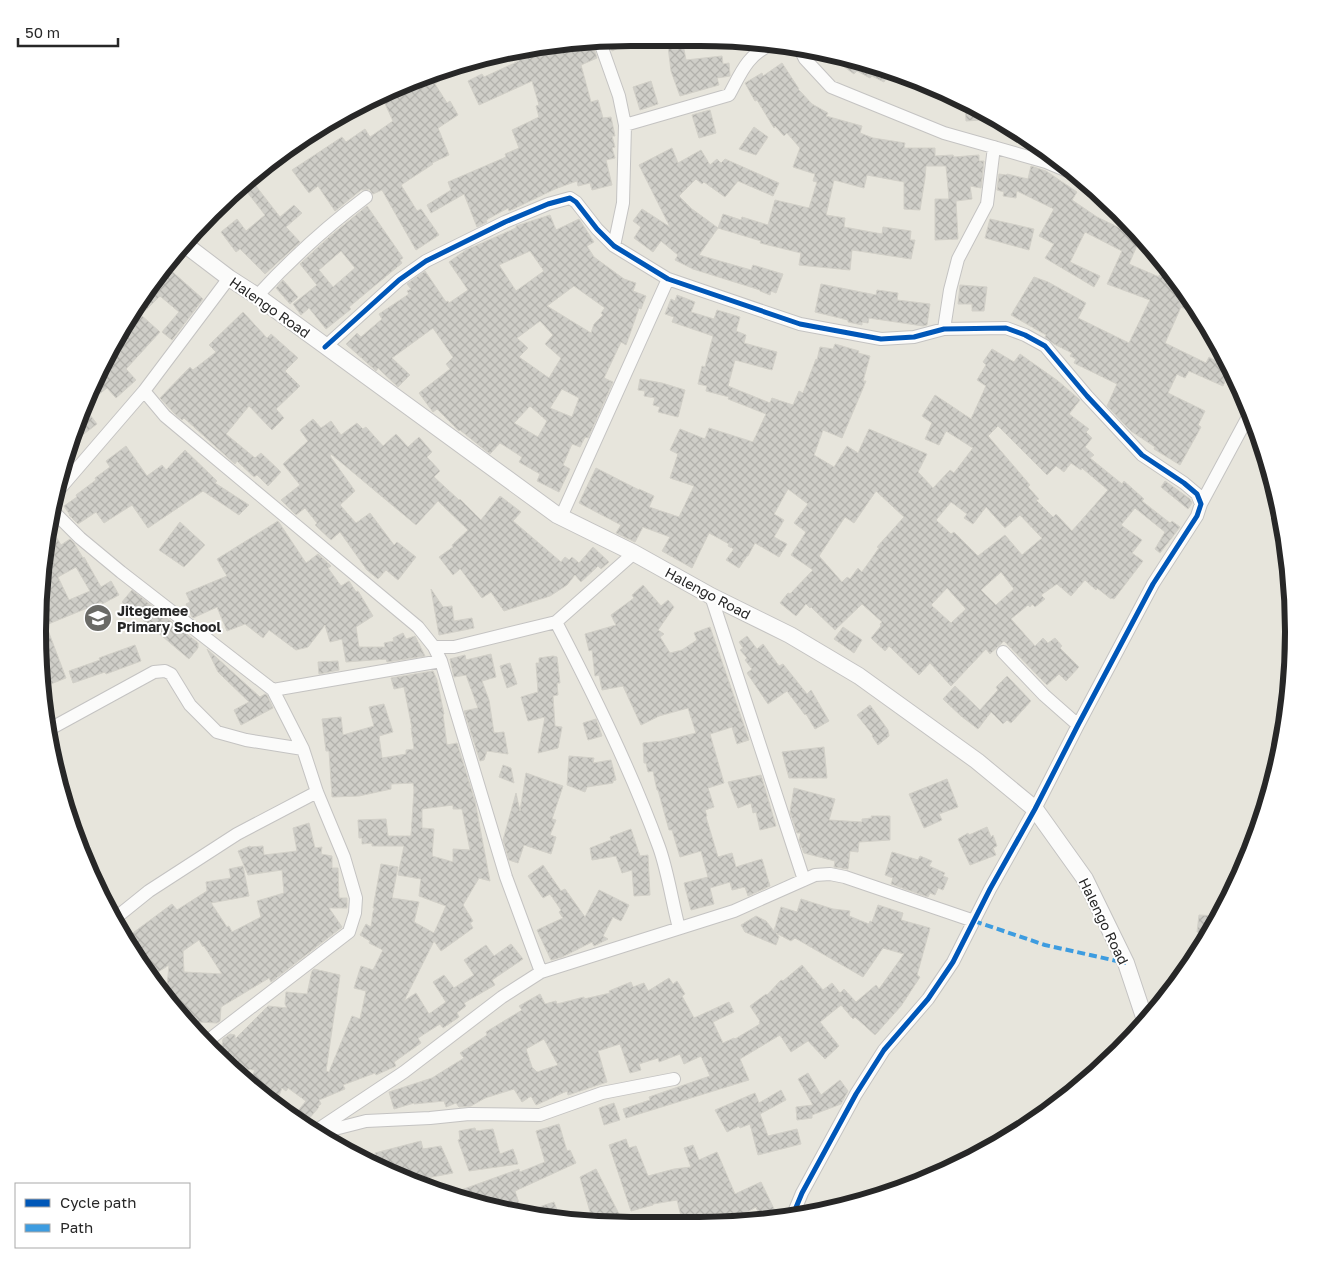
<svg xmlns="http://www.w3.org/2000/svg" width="1331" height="1263" font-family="'Golos Text',sans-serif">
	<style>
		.building { fill: url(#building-cross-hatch); stroke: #d2d0c8; fill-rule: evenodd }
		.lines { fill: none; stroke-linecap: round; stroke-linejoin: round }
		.minor-casing { stroke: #c4c3c2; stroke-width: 14 }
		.tertiary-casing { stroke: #c4c3c2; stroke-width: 18 }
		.minor { stroke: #fbfbfa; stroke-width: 12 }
		.tertiary { stroke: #fbfbfa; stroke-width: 16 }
		.quiet { stroke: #3d9ce0; stroke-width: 4; stroke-dasharray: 8 4; stroke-linecap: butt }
		.cycleway-casing { stroke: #fff; stroke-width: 8 }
		.cycleway { stroke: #0057b8; stroke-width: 5 }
		.labels { text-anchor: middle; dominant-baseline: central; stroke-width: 4; stroke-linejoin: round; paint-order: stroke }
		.street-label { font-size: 14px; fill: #272727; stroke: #fff }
		.poi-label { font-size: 14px; font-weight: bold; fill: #272727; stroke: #fff; text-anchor: start }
		.rim { fill: none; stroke: #272727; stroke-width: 6 }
	</style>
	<defs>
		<pattern id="building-cross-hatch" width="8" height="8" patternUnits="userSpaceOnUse" patternTransform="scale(1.25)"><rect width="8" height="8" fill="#cfcec8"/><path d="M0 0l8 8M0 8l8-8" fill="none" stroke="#b2b1ac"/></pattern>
	</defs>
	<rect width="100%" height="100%" fill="#e7e5dc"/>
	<path class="building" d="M627,44L612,51L610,45Z
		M683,44L686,60L722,56L723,64L729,63L730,76L717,78L719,85L680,96L671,71L668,46Z
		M593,45L597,58L581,65L591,102L598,100L603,118L611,117L615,136H612L615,147L612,148L615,158L606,160L612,185L592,190L590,183L578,186L577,181L555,189L509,211L508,208L486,220L487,222L477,227L464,194L431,213L427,205L451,190L448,182L506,157L505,154L519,148L512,130L539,117L536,106L539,105L532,81L479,105L468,81L482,74L484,77L519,61L515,52L523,49Z
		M825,53L854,58L890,71L884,82L872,76L870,78L857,71L854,74Z
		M782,63L799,89H798L812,104L828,113L826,116L862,126L860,133L873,138L905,143L904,148H935V156L953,155L954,157L979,155V161H984L981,188L970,186L972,199L956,201L958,239L935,240V199H949L946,166H926L925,178L920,210L904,209V182L867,175L864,188L834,180L826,215L845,218L844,227L882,234L883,227L911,231L910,240H915L911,259L852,250L850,270L799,265L801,253L760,243L761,241L718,228L723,214L741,220L742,217L768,225L775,200L809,208L817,182L813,181L815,174L793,167L800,148L787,133L784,136L775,126L774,128L757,100L755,101L745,83L762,73L763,76Z
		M455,67L456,70L435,84L447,103L450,101L458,115L438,128L449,155L432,163L433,164L401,185L417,211L421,209L439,235L416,250L382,190L373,194L369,189L361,190L335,211L318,186L309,193L292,170L342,137L346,142L365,129L370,137L393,121L381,95L404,83Z
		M651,81L658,104L640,110L633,87Z
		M965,101L978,108L995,119L966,121Z
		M710,110L716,133L699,138L692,115Z
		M754,127L768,137L756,155L739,149Z
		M672,148L678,163L701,150L710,165L717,159L721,163L725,159L779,183L773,196L738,181L725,197L704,182L702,184L696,179L679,196L692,209L718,228L699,255L751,270L753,265L783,274L776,293L771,291L770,295L760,291V290L693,269L675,260L678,255L661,241L653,252L634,238L641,227L633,221L642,209L670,227L639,165Z
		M1031,166L1046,171L1077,192L1072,200L1097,217L1132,234L1131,237L1139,241L1129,264L1159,277V275L1176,282L1201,316L1181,307L1165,343L1206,363L1209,357L1214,360L1216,354L1225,358L1234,379L1227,377L1223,386L1189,371L1185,378L1177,374L1168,393L1205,411L1198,425L1201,427L1180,465L1154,449L1155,447L1131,431L1107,406L1117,384L1074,363L1076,359L1070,356L1072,353L1054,344L1045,337L1046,335L1011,315L1034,277L1048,282L1086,303L1078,318L1129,343L1150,300L1107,284L1122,251L1085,232L1070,262L1100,276L1094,287L1045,258L1054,244L1039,236L1054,209L1017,191L1016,198L1003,196L1004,192L997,190L999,174L1006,175L1007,174L1028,179Z
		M252,181L280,217L294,205L302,213L286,227L300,242L265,274L240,249L236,252L221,232L237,219L246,231L265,215L244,188Z
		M367,206L403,258L400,260L402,263L349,307L351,309L326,329L309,308L301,315L293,304L317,285L300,264L328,238ZM341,251L355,268L333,287L319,270Z
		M550,215L556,230L579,219L594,242L587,246L594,257L624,279L636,283L633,291L646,296L641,309L639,308L626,345L621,342L604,378L613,382L588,438L585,437L580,447L572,444L563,465L570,469L559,492L537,481L540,474L519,462L522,457L500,443L490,454L460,430L459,431L437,409L433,412L419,393L450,369L446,364L453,357L433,328L392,358L410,375L398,387L378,368L376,371L374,369L346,344L357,333L361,337L382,319L379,314L409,294L407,291L411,289L407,284L425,271L446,302L448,301L449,303L468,290L449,262L466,250L516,228V226ZM530,251L544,271L516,291L499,265ZM574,286L605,308L601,313L603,315L594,324L591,333L547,306ZM540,321L553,335L545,344L561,358L549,378L519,357L528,348L517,338ZM562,389L579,398L572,417L550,408ZM530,406L547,421L538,437L514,423Z
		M990,219L1034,229L1029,250L985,238Z
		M166,266L203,299L172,340L162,332L179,312L160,296L141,315L160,332L126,369L136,380L116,398L107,388L85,405L117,335Z
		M283,280L298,297L290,304L276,288Z
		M821,284L876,295L877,290L898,293L897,300L930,304L927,325L923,326L869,318L868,323L862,322V325L848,322V320L815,312Z
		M960,285L987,287L984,311H972V304H958Z
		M677,295L695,302L691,312L714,319L717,310L740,317L736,331L746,335L744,343L777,352L772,370L735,360L728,386L770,403L772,398L793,405L799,391L803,393L816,359L817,360L820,347L833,349L835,344L859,351L858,353L870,356L863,381H866L842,438L823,430L814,455L834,467L847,446L858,453L869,429L927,454L918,472L933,488L950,470L954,473L973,448L946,431L939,445L925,439L932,423L922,416L935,395L971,419L986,386L977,380L986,365L983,362L992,349L1014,362L1020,354L1058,381L1080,400L1069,414L1089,429L1086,432L1092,438L1085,447L1094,455L1090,458L1122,484L1124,481L1144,499L1142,501L1170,523L1172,521L1180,527L1160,553L1155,549L1165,532L1135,508L1121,525L1142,540L1132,553L1143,561L1114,599L1112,598L1111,599L1097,588L1096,590L1085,580L1071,596L1057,584L1041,595L1045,599L1035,607L1032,604L1030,607L1028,605L1011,619L1035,646L1043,638L1048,643L1055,638L1062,646L1060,648L1079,667L1066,681L1059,674L1047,685L1004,641L990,654L986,649L951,686L930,663L919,675L889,646L885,651L871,638L881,626L880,624L882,622L862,604L835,630L811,607L810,608L806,604L796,616L780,603L788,593L790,594L813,570L791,555L806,532L794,523L808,504L788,489L774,514L784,520L774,537L787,544L779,557L755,543L748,556H747L739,568L726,560L734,549L728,546L729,544L709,533L692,568L662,551L670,537L643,527L635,542L616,533L621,525L579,503L596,468L639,490V489L654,496L649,507L679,517L694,486L670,478L678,454L670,450L680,429L705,439L709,428L753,442L766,414L728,399L729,397L706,391L707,386L698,384L702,366L705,367L713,336L672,322L674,317L665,314L671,299L675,301ZM998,426L1047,475L1056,466L1064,472L1071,463L1081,470L1082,468L1108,490L1072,531L1056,514L1053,517L1036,500L1039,499L1028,487L1030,485L988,436ZM876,491L904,517L877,547L879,548L862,572L858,568L850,579L847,577L842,582L819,556L845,517L854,523ZM951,502L967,514L964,518L973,524L986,507L1005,528L1020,515L1042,538L1022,555L1005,535L978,556L954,532L951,534L936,520ZM1001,572L1014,589L996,605L981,590ZM947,588L966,609L951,623L931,605Z
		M243,312L267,338L271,334L298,358L285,371L300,386L276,409L284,418L272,430L249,406L226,434L255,458L261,453L281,472L268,486L257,475L254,477L237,461L235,464L184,418L182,420L175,414L160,398L190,367L193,370L216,352L209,345Z
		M640,379L662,383L685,390L678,417L658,412L660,407L653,405L655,398L644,396L645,391L638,390Z
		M84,407L97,424L81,436L75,427Z
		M313,419L321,428L331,421L341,435L357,423L363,429L366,427L383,446L396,434L408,447L419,437L432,452L427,457L440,471L434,477L459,500L460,499L481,520L500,496L521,512L513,521L561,562L565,557L569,560L572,557L579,563L593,547L609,562L601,569L598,566L581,582L575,575L567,585L550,596L504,611L491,592L482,598L462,571L460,569L453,575L439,557L453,547L452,545L468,530L438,501L416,525L331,454L330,456L355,491L340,505L356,523L370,513L394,545L397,542L416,557L398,580L386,570L378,579L367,570L340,532L331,540L315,525L317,523L305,508L296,515L281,500L300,485L283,464L308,441L300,430Z
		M126,446L147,476L162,465L166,470L185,450L217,481L215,483L249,505L239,515L203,491L148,528L132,505L104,523L96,512L78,524L69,515H70L64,506L77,497L76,495L96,480L95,478L110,467L106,461Z
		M1165,481L1190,499L1192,503L1188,509L1161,487Z
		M278,521L306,563L318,554L331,566L328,568L341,586L349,581L356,592L358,591L373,616L356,627L359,647H385L384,643L394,641L393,638L403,633L406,639L415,636L425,656L387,662L386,659L346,662L342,639L330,642L325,625L308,647L296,650L269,630L263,638L245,624L227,631L217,607L193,618L192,617L186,604L190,602L186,593L227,576L217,559Z
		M180,522L205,545L184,567L159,550Z
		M49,525L61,545L70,539L74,543L83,558L84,557L101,587L111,581L119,595L102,604V602L46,625L66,678L43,687V554ZM76,567L90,591L69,600L58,577Z
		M643,585L661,606L668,600L674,607L658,630L664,634L660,637L670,653L682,650L697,640L694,633L710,627L749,740L737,744L732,727L710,734L724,783L708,788L714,807L705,810L707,816L706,817L718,857L732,853L736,867L762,859L770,886L748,896L745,887L732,890L730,882L710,888L714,904L691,910L684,883L708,877L701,851L680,857L672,830H669L658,790H657L653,771L648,772L646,763H644L643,743L663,741L696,733L688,708L659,716L641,725L623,686L602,690L599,675L595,676L592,650L589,651L585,634L616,625L611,615L634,598L632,595Z
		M431,589L443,607L452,606L454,621L472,618L474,628L439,635Z
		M132,590L198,643V648L189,659L122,602Z
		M843,627L862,640L854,653L834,639Z
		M747,636L757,649L763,644L779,666L783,664L807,694L811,690L829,721L815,729L806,714L805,715L787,691L768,704L747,673L752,669L745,660L747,658L740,650L743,648L739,642Z
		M135,645L141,661L106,674L105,672L73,683L69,671L100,660L99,658Z
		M207,649L260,697L265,694L267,695L273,708L241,725L234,710L249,702L218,672Z
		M491,654L496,677L482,681L489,700L494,733L504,732L508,754L487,751L484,760L480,761L464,711L478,708L466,675L454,677L450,659L465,655L466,660Z
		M553,656L557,657L560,683H557L558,695L553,696L555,726L562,727L558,748L538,753L545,717L528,721L521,697L538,692L536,663H539V658Z
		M338,661L339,670L319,674L318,662Z
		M510,663L517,684L507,688L500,666Z
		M433,671L437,680L444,714L443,715L447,745L457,743L475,801L490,881L479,878L463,905L473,921L470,923L473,928L441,951L434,941L404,1001L416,993L429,1014L446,1002L433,982L444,975L454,988L474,975L464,960L486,945L494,956L511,944L523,959L492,980L495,985L464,1003L466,1006L457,1013L459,1017L443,1028L440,1024L418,1038L421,1043L394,1062L396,1066L376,1075L375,1073L343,1085L345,1089L319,1100L321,1104L318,1106L319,1107L307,1121L297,1112L306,1101L288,1088L286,1091L282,1088L278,1098L264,1093L250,1080L255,1070L236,1068L212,1047L215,1045L222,1046L223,1039L230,1034L235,1035V1039L268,1006L287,1008L285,1004L286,992L307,994L312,971L314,969L340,975L326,1071L329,1072L352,1016L360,1019L366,991L354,988L361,966L373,970L383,950L369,943L370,941L360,935L366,924L371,927L373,912L375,908H373L381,864L398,867L392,898L419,902L414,922L434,933L446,906L419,896L421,879L398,875L404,846H372V843L362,844V838H359L358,820L386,819L388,836H411L414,790L413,783L391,784V789L359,796L332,797L329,751H326L322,719L341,717L343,735L374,726L369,707L384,704L393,732L379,736L382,758L406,754V750L414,749L411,728H412L404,687L394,689L391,678ZM453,805V809H462L470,850L453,849V862L432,856L434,829L422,828V809Z
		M1007,676L1031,701L1011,723L1007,720L1003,724L991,712L978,729L961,716L943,699L955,686L980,710L998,690L996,687Z
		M870,705L888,730L889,736L878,745L872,736L873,735L857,715Z
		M596,719L602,736L588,740L583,723Z
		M824,747L827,778H789L782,752Z
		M569,756L594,758L593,763L611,760L616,780L613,781V783L587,787L585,792L567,785Z
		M503,765L511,768L514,783L499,777Z
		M526,773L563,786L552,819L556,820L550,835L556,837L551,854L524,845L518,863L509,860L503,840L516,793L520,811Z
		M761,775L776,826L760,830L756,812L753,813L751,803L738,808L728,782Z
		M947,779L958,807L939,814L942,820L924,828L909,794Z
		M794,788L835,799L829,820L862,822V819L872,818L871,816H890V840L859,842L858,852L850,851L848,869L834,867L835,861L804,853L799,840L801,833H797L790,812Z
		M309,823L315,848L322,847L321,854L332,856V868H338L339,898H347V908H329L342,927L271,982L269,978L221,1007L220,1021L217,1023L200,1022V1037L185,1023L166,997L169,965L158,972L145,955L140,959L126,938L172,904L177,910L207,891L206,882L231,878L229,869L243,866L249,896L211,903L227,927L229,926L232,932L261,917L257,901L284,893L282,870L248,875L238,851L250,846L251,847L263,846L264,855L297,851L293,828ZM199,940L203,947L204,946L222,974L184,972L183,951Z
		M987,827L991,837L993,835L997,846L993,848L996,855L970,865L958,839L968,833L969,835Z
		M631,829L640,856L648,855L650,895L634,896L632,870L622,873L616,856L592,860L590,848L611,840L610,837Z
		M892,852L918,860L920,856L932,861L929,866L945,873L943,876L948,878L943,890L938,888L935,895L930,893L928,897L891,884L893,878L885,875Z
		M543,865L561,891L565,889L585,917L599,890L629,905L621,921L613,917L603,936L608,939L594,946L592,942L562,957L551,960L537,930L563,918L559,912L561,910L550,894L543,898L528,876Z
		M801,899L833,909L850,911L849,916L869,924L870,921L872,922L878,905L903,913L901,920L930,928L917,975L920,977L901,1006L875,1035L855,1017L853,1019L841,1005L820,1022L839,1046L825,1059L808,1041L791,1052L780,1035L740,1059L749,1080L626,1118L623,1109L650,1100L649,1097L710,1076L701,1056L684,1064L680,1054L659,1062L658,1058L639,1064L641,1070L630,1073L620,1044L598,1051L607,1082L568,1095L567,1091L536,1105L531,1096L522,1102L514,1089L485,1098L471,1106L459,1107L456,1103L446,1107L444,1101L414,1104V1103L394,1109L389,1092L432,1078L464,1058L460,1053L487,1035L486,1032L522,1010L519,1006L540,994L545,1004L556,1001L557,1004L584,997V999L610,993L609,991L631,982L633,987L644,983L648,991L669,978L673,984L677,981L685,994L682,996L694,1018L729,1002L734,1012L713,1022L723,1043L734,1038L735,1039L760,1024L759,1022L760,1021L750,1006L766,994L767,995L781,980L783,981L802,965L823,990L832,983L840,993L844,989L856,1002L876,985L879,989L904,954L883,948L863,977L795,938L791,941L776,933L779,937L776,945L745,932L741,925L756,916L766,921L774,931L781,907L797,912ZM544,1039L558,1065L537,1072L532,1067L526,1049Z
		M1199,915L1219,916L1208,934L1197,932Z
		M808,1073L821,1095L840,1080L848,1091L841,1104L812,1115V1118L797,1120L796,1107L813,1105L798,1079Z
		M781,1090L786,1100L760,1114L768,1136L797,1129L801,1144L758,1155L750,1124L740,1128L739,1126L727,1132L715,1110L755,1093L759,1103Z
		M614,1103L620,1120L604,1125L599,1108Z
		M559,1124L567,1151L570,1150L576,1163L515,1191L520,1206L506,1211L450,1194L519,1169L520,1172L545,1162L536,1131Z
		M475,1128L476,1131L493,1129L500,1154L513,1149L518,1164L469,1171L458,1140L460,1139L459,1131Z
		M626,1139L629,1148L636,1146L648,1176L674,1169L691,1167L684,1148L693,1145L699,1160L717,1152L735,1194L761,1182L777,1215L762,1221L756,1207L738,1217L739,1222L717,1223L716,1219L702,1223L685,1224L683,1215L681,1216L677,1200L653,1204V1205L631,1211L609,1145Z
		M421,1141L423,1149L441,1146L453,1173L432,1177L419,1181L421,1185L404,1180L373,1163L379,1161L375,1153Z
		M596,1169L619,1214L614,1215L615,1220L604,1223L593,1222L580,1177Z
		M554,1202L560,1218L518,1214Z"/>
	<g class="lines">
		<defs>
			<path id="minor" d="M601,45L619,96L625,125L623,203L614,246
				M800,49L805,59L831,87L944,133L1046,162L1077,175
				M625,125L729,95C741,73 747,55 772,44
				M257,296C290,260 326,227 366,197
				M944,329L950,290L958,259L987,204L994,147
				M325,347L399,280L426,261L505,222L548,204L570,198L576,202L597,229L614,246L668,279L800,324L881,339L914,337L944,329L1006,328L1025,335L1045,346L1087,396L1142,455L1184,483L1197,494L1201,504L1197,516L1153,584L1078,725L1035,809L990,889L953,962L928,999L884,1050L856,1094L802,1193L792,1217
				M144,391L165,416L418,627L434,647L441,661L506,877L541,972
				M57,492L144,391L229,278
				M1201,504L1250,413
				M53,511L80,538L121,572L273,690L303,749L317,792L344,857L356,898L355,913L349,932L206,1042
				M561,517L668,279
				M711,596L804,880
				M556,622C594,695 631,770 659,847C668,872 672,902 679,928
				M434,647H454L556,622L634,553
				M1003,652L1044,695L1078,725
				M273,690L441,661
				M48,730L154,672L165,671L171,674L190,705L217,732L246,740L303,749
				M113,920L149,891L237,834L317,792
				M314,1132L404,1072L502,997L541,972L734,911L815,875L830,874L845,877L974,921
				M319,1133L366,1121L430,1118L469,1114L540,1115L602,1093L674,1079"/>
			<path id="tertiary" d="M183,243L229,278L257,296L557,515L634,553L711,596L790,635L859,676L977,761L1035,809L1085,879L1126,963L1145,1020"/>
		</defs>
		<use href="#minor" class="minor-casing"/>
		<use href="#tertiary" class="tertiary-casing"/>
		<use href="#minor" class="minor"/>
		<use href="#tertiary" class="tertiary"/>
		<path class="quiet" d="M974,921L1045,945L1126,963"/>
		<defs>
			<path id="cycleway" d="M325,347L399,280L426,261L505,222L548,204L570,198L576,202L597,229L614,246L668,279L800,324L881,339L914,337L944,329L1006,328L1025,335L1045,346L1087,396L1142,455L1184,483L1197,494L1201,504L1197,516L1153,584L1078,725L1035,809L990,889L953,962L928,999L884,1050L856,1094L802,1193L792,1217"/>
		</defs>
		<use href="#cycleway" class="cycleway-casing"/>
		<use href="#cycleway" class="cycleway"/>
	</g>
	<defs>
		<symbol id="school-disc" viewBox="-11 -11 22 22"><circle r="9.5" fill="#6a6a66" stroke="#fff"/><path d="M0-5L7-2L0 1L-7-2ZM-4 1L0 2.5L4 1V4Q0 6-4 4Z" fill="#fff"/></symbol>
	</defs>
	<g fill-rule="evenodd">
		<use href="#school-disc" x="82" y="602" width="32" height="32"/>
	</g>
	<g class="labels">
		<g class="street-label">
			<text transform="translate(270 307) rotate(35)">Halengo Road</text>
			<text transform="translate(708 593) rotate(28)">Halengo Road</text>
			<text transform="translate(1104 921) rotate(64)">Halengo Road</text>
		</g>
		<g class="poi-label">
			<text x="117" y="610">Jitegemee<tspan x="117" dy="16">Primary School</tspan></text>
		</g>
	</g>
	<path d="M0 0H1331V1263H0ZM631 46H700A585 585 0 0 1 1285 631V632A585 585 0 0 1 700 1217H631A585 585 0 0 1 46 632V631A585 585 0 0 1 631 46Z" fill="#fff" fill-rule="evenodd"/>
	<path class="rim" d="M631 46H700A585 585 0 0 1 1285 631V632A585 585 0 0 1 700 1217H631A585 585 0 0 1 46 632V631A585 585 0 0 1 631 46Z"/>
	<rect x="15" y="1183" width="175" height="65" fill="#ffffff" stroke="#a9a9a9"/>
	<rect x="25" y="1199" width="25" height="8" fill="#0057b8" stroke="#a9a9a9"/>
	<text x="60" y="1208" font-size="15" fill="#272727">Cycle path</text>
	<rect x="25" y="1224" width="25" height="8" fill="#3d9ce0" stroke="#a9a9a9"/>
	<text x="60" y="1233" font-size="15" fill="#272727">Path</text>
	<path d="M18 38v8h100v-8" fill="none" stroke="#272727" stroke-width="2.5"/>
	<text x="25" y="38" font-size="15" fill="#272727" stroke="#ffffff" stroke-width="4" paint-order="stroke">50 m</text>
</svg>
